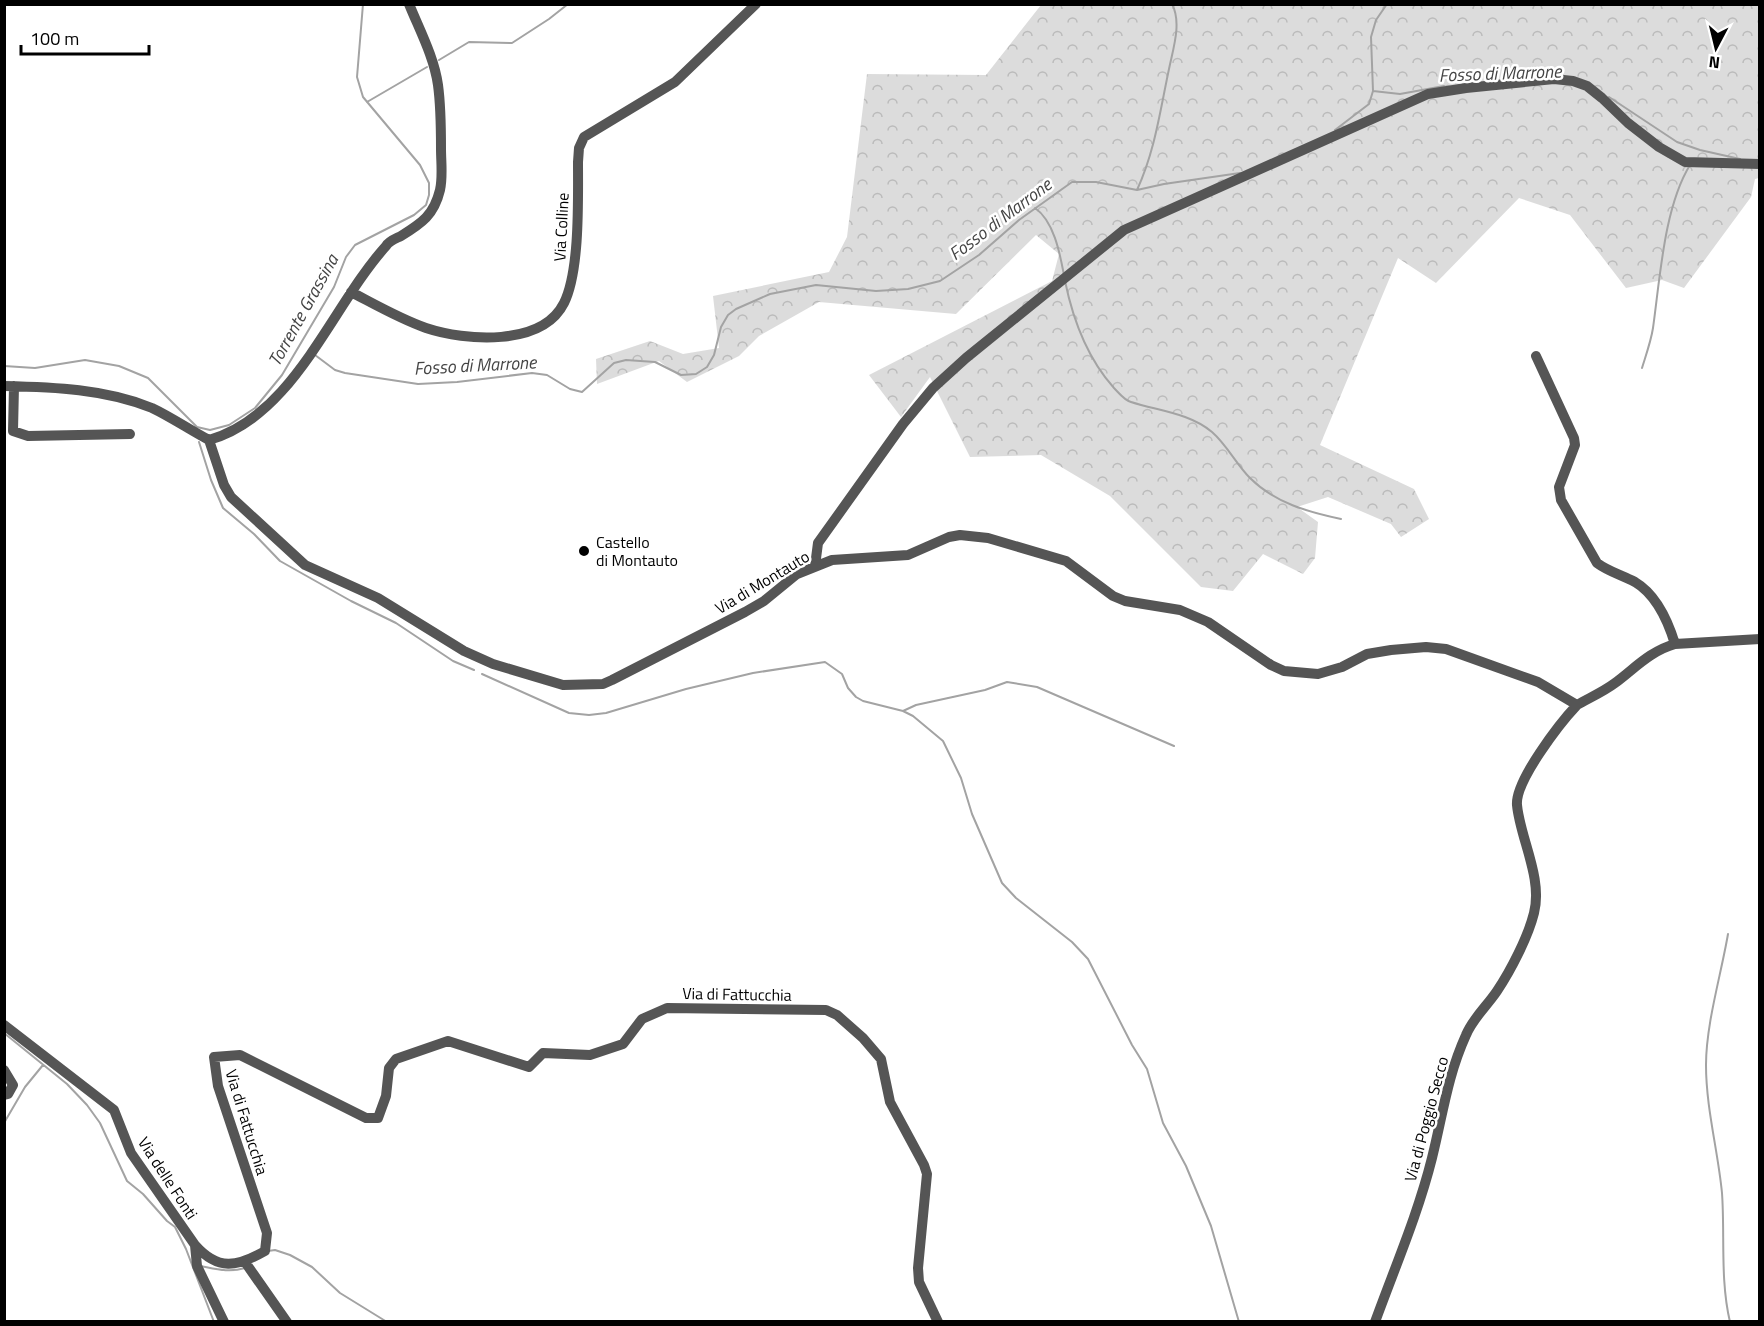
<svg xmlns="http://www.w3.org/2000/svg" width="1764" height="1326" font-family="'Titillium Web',sans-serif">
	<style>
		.forest { fill: url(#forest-crowns) }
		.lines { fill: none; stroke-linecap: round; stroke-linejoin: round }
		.stream { stroke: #a3a3a3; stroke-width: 2 }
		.minor { stroke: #555; stroke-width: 10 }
		.poi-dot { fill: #000; stroke: #fff; stroke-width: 2 }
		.labels { text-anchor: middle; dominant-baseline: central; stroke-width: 5; stroke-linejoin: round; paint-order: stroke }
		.street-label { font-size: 16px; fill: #000; stroke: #fff }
		.poi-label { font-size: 16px; fill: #000; stroke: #fff; text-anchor: start }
		.water-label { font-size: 18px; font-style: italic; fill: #444; stroke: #fff }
	</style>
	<defs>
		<pattern id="forest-crowns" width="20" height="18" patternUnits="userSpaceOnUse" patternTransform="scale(1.5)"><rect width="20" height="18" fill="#dcdcdc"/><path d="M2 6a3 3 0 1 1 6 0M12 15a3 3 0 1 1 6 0" fill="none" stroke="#bbb"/></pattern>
	</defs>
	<rect width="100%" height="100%" fill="#fff"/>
	<path class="forest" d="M1041,5H1759V178L1755,179L1751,197L1684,288L1662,280L1626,288L1570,215L1519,198L1436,283L1398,258L1320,445L1414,489L1429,519L1401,537L1391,524L1328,497L1297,507L1318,522L1315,558L1303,574L1263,554L1233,591L1201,587L1110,496L1041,455L970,457L930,377L901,417L869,375L1052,281L1059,254L1036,235L956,314L819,302L759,336L739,356L687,382L659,361L597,384L596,359L650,341L683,354L719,348L713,296L829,272L847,237L867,74L986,75Z"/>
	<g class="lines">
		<path class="stream" d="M439,60L469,42L512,43L549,19L568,4
			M1373,91L1400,94L1444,86
			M1609,97L1677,142L1700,150L1740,159
			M367,102L427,67
			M1335,130L1369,104L1373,91L1371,37L1376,20L1387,4
			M1137,190C1155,151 1160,111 1169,69C1173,49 1182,23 1172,4
			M1035,208C1054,221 1060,254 1064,275
			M1065,281C1073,320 1087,358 1114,388C1119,393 1124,400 1131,402C1159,411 1189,413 1212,432C1227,445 1236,464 1250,478C1275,503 1308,512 1341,519
			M315,355L335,370L345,373L418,384L457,382L532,373L547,375L570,389L582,392L614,363L626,360L655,362L681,375L696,374L707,367L714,355L721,327L728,315L736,309L770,294L816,285L876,291L908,289L940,281L979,255L1019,220L1072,182H1096L1137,190L1164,184L1240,173
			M4,366L35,368L85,360L119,366L148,378L197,427L210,430L229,425L255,408L282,375L334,287L346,257L355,245L414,215L426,205L429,195V183L420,165L363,97L357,77L363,4
			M1642,368C1646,355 1651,341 1653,328C1660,279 1664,207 1690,165
			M199,442L211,480L223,508L254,534L280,561L351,601L396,623L453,661L474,670
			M482,674L569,713L589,715L606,713L686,689L753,673L825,662L842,674L848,688L856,697L863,701L903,711L913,716L943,741L961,778L972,814L1002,883L1016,898L1072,942L1088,959L1132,1045L1147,1069L1163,1123L1186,1166L1211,1226L1239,1322
			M903,711L916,705L985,690L1007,682L1037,687L1174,746
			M1728,934C1721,975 1706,1024 1706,1065C1706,1108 1718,1151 1722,1193C1725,1235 1720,1280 1730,1322
			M4,1033L67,1084L87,1105L100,1123L127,1181L143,1194L167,1221L175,1227L186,1249L214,1322
			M4,1123L25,1087L43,1065
			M268,1251L275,1250L290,1255L312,1267L340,1293L387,1322
			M200,1266C216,1269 229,1273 245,1268"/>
		<path class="minor" d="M351,292C376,305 400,319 426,328C465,341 542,347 564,303C580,271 578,199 578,162L579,148L584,137L675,82L756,4
			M1536,356L1574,438L1575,445L1559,487L1561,500L1597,563C1609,572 1622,575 1635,582C1657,595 1668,621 1675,644
			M4,386C53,387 106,389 152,408C171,417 190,430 209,440
			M14,386L13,431L28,436L130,434
			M209,440L224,485L231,497L305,565L378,598L464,651L493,664L563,685L603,684L612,680L745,612L764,601L797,574L832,560L908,555L949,537L960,535L988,538L1066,561L1113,596L1125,601L1180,610L1208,622L1271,665L1284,671L1318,674L1342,667L1367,654L1391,650L1426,647L1446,649L1538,682L1577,705C1589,698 1603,692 1615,683C1634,669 1650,651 1675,644L1760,639
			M209,440C294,416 331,307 386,246C389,241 395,239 401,236C422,223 434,215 440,190C443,177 441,162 441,149C441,128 441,107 438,85C434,57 420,31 409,4
			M815,566L818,543L903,424L933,388L966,358L1124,230L1428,94L1466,88L1554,79L1573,81L1587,86L1602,98L1628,123L1659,147L1685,162L1760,164
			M4,1025L114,1110L131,1153L195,1245C218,1271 237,1267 265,1251L267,1233L218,1086L214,1057L240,1055L366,1118H378L386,1096L389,1068L396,1059L448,1041L529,1067L543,1053L590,1055L623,1044L642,1019L667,1008L826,1010L837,1015L863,1038L881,1059L890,1102L924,1165L927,1174L918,1268L919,1282L938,1322
			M4,1070L13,1085L8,1094L4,1095
			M195,1245L197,1266L224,1322
			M245,1262L287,1322
			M1375,1322C1395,1267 1418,1214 1432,1158C1443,1114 1447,1077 1466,1035C1473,1018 1487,1006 1497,991C1511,970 1528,937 1534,913C1543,878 1520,838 1517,805C1515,781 1560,723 1577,705"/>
	</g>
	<circle class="poi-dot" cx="584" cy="551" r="6"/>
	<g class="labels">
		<g class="street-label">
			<text transform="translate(561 227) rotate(-87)">Via Colline</text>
			<text transform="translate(762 582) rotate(-31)">Via di Montauto</text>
			<text transform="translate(737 994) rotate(1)">Via di Fattucchia</text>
			<text transform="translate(1426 1119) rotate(-75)">Via di Poggio Secco</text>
			<text transform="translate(247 1122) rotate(73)">Via di Fattucchia</text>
			<text transform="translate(168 1178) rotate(57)">Via delle Fonti</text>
		</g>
		<g class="poi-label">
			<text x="596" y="542">Castello<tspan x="596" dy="18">di Montauto</tspan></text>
		</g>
		<g class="water-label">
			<text transform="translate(1500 73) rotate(-2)">Fosso di Marrone</text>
			<text transform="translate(1000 219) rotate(-37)">Fosso di Marrone</text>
			<text transform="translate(303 310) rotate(-61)">Torrente Grassina</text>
			<text transform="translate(475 365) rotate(-3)">Fosso di Marrone</text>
		</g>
	</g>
	<rect width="1764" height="1326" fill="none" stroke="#000000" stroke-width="12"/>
	<g transform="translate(1716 48) rotate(187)" stroke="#ffffff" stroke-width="4.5" paint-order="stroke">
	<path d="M0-4.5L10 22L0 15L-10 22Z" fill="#000000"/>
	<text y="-9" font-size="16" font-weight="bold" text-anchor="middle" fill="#000000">N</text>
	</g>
	<path d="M21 45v9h128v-9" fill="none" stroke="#000000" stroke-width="3"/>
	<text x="30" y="45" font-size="18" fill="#000000" stroke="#ffffff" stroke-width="4.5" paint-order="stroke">100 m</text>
</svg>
